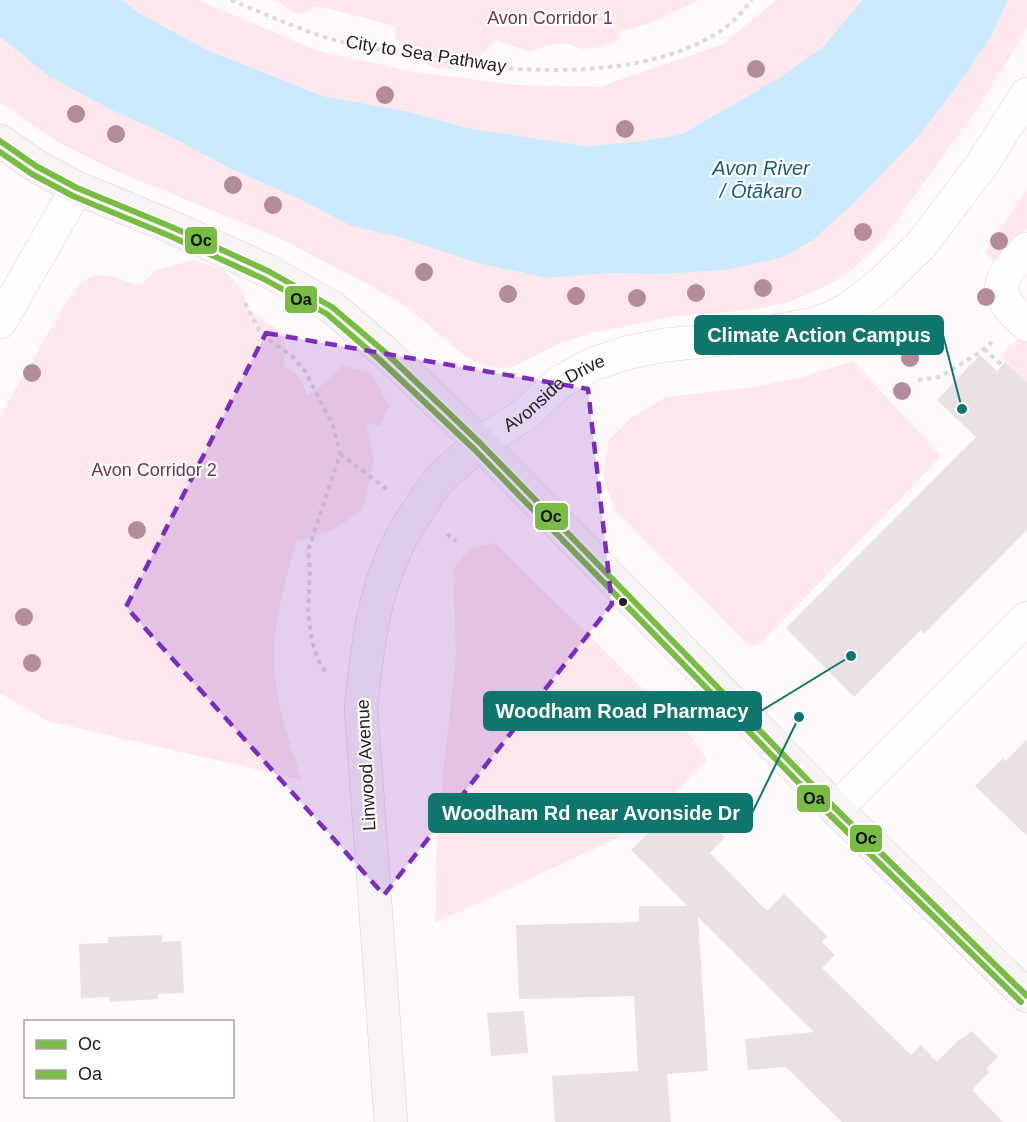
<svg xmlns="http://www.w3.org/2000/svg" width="1027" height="1122" font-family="Arial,sans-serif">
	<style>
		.green { fill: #fee8ee }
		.water { fill: #cceafd }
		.building { fill: #e9e1e3 }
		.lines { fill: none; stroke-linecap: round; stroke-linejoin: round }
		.minor-casing { stroke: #dcd5d7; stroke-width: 34 }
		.major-casing { stroke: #d8d4d5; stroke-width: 34 }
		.path { stroke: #dbdada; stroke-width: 4; stroke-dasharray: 4.5 4.5; stroke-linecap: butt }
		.minor { stroke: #fffefe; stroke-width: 33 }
		.major { stroke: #f8f4f5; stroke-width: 33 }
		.bus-1-casing { stroke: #fff; stroke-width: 10 }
		.bus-2-casing { stroke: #fff; stroke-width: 10 }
		.bus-1 { stroke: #79bc43; stroke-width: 6 }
		.bus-2 { stroke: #79bc43; stroke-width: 6 }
		.tree { fill: #b48b9a }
		.marked { fill: #7b2cbf; fill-opacity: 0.2; stroke: #7b2cbf; stroke-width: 4.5; stroke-dasharray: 12 8; stroke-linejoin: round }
		.bus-dot { fill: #261c1e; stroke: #fff; stroke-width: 2 }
		.labels { text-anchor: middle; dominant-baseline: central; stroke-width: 4.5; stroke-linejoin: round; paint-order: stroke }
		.park-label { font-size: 18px; fill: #78314a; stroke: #fff }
		.street-label { font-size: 18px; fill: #261c1e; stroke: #fff }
		.water-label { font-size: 20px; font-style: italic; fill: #1a5b7b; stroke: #fff }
		.leader { fill: none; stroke: #0f766e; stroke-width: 2 }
		.callout-dot { fill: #0f766e; stroke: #fff; stroke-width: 2 }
		.callout { fill: #0f766e; stroke: #0f766e; stroke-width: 2 }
		.callout-label { font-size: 20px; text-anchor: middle; font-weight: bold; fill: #fff }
		.line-badge { stroke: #fff; stroke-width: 2 }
		.pale-badge-label { font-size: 16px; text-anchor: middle; font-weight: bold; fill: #111 }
	</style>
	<rect width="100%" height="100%" fill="#fef9fb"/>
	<path class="green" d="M123,0H198L318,51L416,72L517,85L599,87L723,44L776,0H862L823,47L779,78L682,134L642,141L586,146L467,128L405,111L323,96L209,51L137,12Z
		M275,0H699L648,24L619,32V39L602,47L582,49L566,43L545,46L530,52L495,40C458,83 433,76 395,38V26L318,6L298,15Z
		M1008,0H1027V25L1022,38L976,111L915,195L881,242L850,272L828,285L789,302L756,309L677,316L594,332L560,343L512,367L495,368L483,366L465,356L407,307L373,287L279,238L114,170L54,140L0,102V37L50,77L113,111L167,135L233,170L299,199L351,226L399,237L610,273L663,274L726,270L856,201L915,140L959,84L992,35Z
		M1027,189V229L994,261L985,252Z
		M194,260L224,270L240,287L250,311L285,334L284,366L297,374L308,395L330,379L342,366L371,372L389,406L380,426L366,422L374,461L362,511L329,532L295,542C287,578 273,622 274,660C275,702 289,741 302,780L47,721L0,693V416L66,302C90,265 103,273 140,286L156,270Z
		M1017,340H1027V382L1000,356Z
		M853,361L941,456L760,644L750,647L614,509L603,475L609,440L631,418L666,397L754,387L799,378Z
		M495,543L691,736L707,760L643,826L435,923L437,832L456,655L453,569L470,548Z"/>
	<path class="water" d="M0,0H123L137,12L209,51L323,96L405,111L467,128L586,146L642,141L682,134L779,78L823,47L862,0H1008L992,35L959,84L915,140L856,201L814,239L784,257L726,270L663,274L610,273L546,278L478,263L399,237L351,226L299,199L233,170L167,135L113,111L50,77L0,37Z"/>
	<path class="building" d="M980,355L997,371L1005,362L1027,382V530L924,634L921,630L854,697L786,628L976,437L937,400Z
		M1027,739V836L975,786L1003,758L1006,761Z
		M684,797L725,837L710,853L767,911L784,894L827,936L822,942L835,955L822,968L911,1055L921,1045L937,1062L958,1041L972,1031L998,1057L986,1069L989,1072L972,1090L1003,1122H842L786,1067L748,1070L745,1039L814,1032L698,917L708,1071L667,1074L671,1122H555L552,1076L638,1071L634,996L519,999L516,925L639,922V906H688L631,850Z
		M162,935V942L181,941L184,993L158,994V999L110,1002L109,997L81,998L79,944L108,943V937Z
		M524,1011L528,1053L491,1056L487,1013Z"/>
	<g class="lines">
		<defs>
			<g id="minor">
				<path d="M1027,249C995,282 991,292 1027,325"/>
				<path d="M0,322L77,188"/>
				<path id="s1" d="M480,443L524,415L560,382L593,364L626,353L665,345L744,337L814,324L831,318L849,309L883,282L921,245L981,166L1027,94"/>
				<path d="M836,809L1027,618"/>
			</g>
			<path id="major" d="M0,141L36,166L77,188L174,228L268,271L332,307L386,353L480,443L836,809L1027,996
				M391,1122L361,709C368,635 376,568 421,506C427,497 432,487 439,480C452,467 467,455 480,443"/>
		</defs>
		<use href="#minor" class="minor-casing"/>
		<use href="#major" class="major-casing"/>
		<path class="path" d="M231,0C262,13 292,26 324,37C357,47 392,52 427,57C447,61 469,66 490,67C563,73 650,73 716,34C730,26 742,12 752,0
			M245,303L261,334L292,356L305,371L333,426L340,454L308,551L310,569L308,614L312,641L318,660L327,674
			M984,349L1002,365
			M918,380L940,377L982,351L992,342
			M340,454L388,490
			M447,534L456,541"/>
		<use href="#minor" class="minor"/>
		<use href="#major" class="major"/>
		<defs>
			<path id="bus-1" d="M0,141L36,166L77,188L174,228L268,271L332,307L386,353L480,443L836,809L1027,996"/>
			<path id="bus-2" d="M0,152L32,174L73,196L170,236L264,279L327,314L380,360L474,449L830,815L1021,1002"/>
		</defs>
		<use href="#bus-1" class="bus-1-casing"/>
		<use href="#bus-2" class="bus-2-casing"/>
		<use href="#bus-1" class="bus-1"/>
		<use href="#bus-2" class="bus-2"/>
	</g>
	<g class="tree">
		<circle cx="756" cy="69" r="9"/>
		<circle cx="385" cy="95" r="9"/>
		<circle cx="76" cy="114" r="9"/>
		<circle cx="625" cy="129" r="9"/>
		<circle cx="116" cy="134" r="9"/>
		<circle cx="233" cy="185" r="9"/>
		<circle cx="273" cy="205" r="9"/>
		<circle cx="863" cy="232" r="9"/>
		<circle cx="999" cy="241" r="9"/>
		<circle cx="424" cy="272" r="9"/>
		<circle cx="763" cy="288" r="9"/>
		<circle cx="696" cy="293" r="9"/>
		<circle cx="508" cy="294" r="9"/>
		<circle cx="576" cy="296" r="9"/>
		<circle cx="986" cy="297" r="9"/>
		<circle cx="637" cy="298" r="9"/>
		<circle cx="910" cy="358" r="9"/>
		<circle cx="32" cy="373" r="9"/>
		<circle cx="902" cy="391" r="9"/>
		<circle cx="137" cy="530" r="9"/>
		<circle cx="24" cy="617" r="9"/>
		<circle cx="32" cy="663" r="9"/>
	</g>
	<path class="marked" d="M266,333L588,389L612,604L384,895L126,607Z"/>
	<circle class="bus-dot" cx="623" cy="602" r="5"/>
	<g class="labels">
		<g class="park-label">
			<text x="550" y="18">Avon Corridor 1</text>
			<text x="154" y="470">Avon Corridor 2</text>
		</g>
		<g class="street-label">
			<text transform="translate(426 54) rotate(9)">City to Sea Pathway</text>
			<text stroke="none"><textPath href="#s1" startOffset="90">Avonside Drive</textPath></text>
			<text transform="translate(366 765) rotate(-93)">Linwood Avenue</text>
		</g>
		<g class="water-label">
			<text x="761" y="168">Avon River<tspan x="761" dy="23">/ Ōtākaro</tspan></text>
		</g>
	</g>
	<path class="leader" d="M962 409L943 335M851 656L761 711M799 717L752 813"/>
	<g class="callout-dot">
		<circle cx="962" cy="409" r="6"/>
		<circle cx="851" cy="656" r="6"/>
		<circle cx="799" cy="717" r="6"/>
	</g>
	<g class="callout">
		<rect x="695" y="316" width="248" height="38" rx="6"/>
		<rect x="484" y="692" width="277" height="38" rx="6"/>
		<rect x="429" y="794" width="323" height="38" rx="6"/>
	</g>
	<g class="callout-label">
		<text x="819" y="342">Climate Action Campus</text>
		<text x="622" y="718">Woodham Road Pharmacy</text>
		<text x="591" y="820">Woodham Rd near Avonside Dr</text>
	</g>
	<g class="line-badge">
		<rect x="184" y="226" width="34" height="29" rx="6" fill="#79bc43"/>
		<rect x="284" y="285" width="34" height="29" rx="6" fill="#79bc43"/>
		<rect x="534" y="502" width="35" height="29" rx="6" fill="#79bc43"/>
		<rect x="796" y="784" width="35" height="29" rx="6" fill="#79bc43"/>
		<rect x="849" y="824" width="34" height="29" rx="6" fill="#79bc43"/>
	</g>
	<g class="pale-badge-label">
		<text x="201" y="246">Oc</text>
		<text x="301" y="305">Oa</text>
		<text x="551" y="522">Oc</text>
		<text x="814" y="804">Oa</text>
		<text x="866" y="844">Oc</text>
	</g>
	<rect x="24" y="1020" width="210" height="78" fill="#ffffff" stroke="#a8a4a5" stroke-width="1.5"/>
	<rect x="36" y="1040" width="30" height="9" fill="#79bc43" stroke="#a8a4a5" stroke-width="1.5"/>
	<text x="78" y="1050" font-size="18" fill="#261c1e">Oc</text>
	<rect x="36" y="1070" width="30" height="9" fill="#79bc43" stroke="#a8a4a5" stroke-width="1.5"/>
	<text x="78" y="1080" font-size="18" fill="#261c1e">Oa</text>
</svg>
